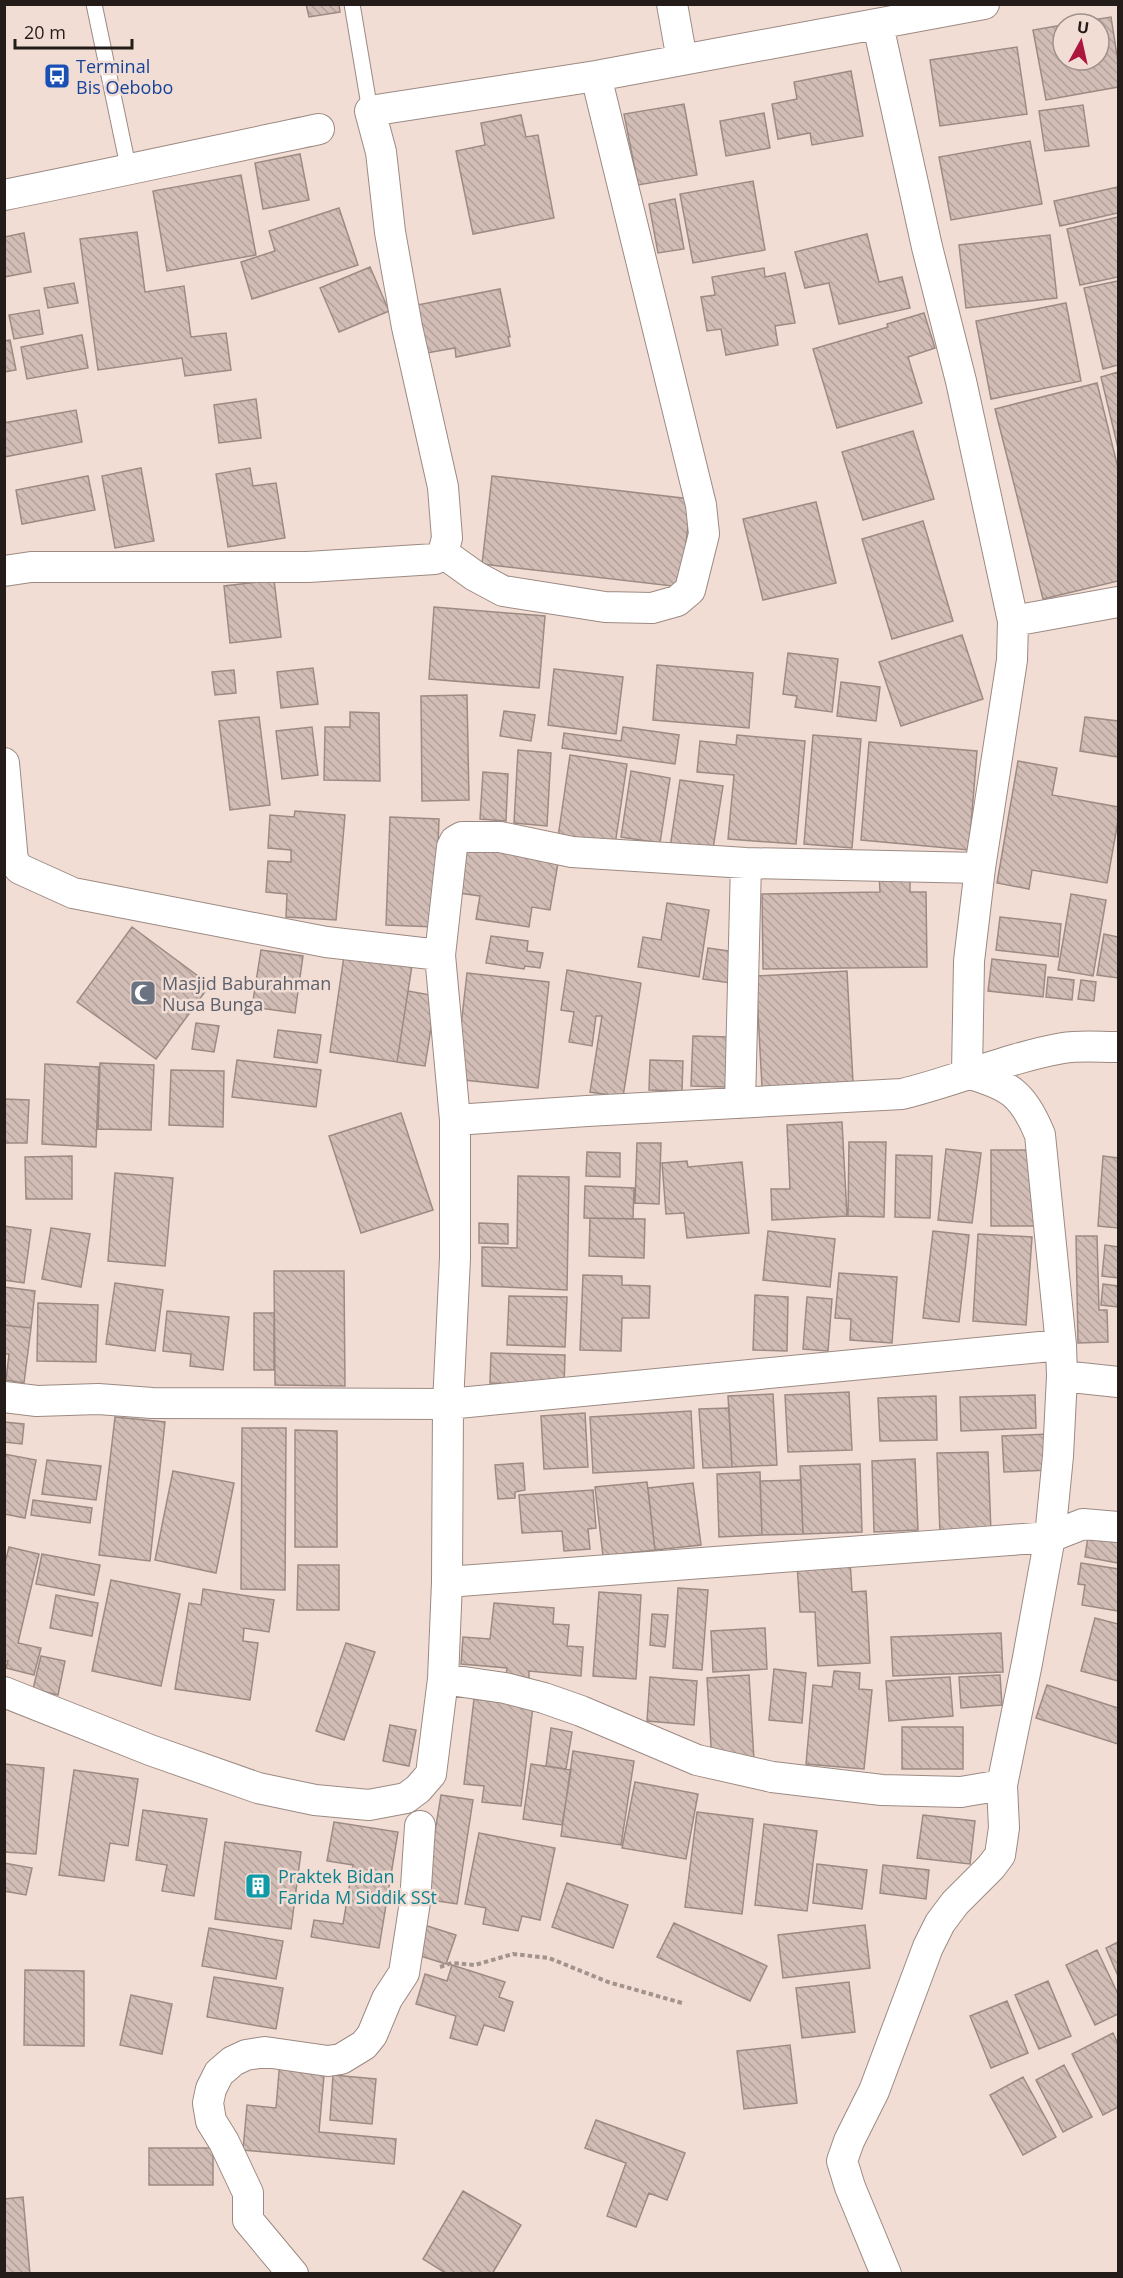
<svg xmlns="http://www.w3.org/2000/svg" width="1123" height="2278" font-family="'Open Sans',sans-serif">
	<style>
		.building { fill: url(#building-back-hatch); stroke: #9d8b83; stroke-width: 1.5 }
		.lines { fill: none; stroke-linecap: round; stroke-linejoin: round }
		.service-casing { stroke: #9c8a82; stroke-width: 17 }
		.minor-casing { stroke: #9c8a82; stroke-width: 32 }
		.path { stroke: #a3938d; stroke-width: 4; stroke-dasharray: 4.5 3; stroke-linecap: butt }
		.service { stroke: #fff; stroke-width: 15 }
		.minor { stroke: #fff; stroke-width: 30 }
		.labels { text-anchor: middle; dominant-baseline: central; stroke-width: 5; stroke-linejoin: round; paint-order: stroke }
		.transit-label { font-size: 18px; fill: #164399; stroke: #f2ddd5; text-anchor: start }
		.worship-label { font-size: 18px; fill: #5b616d; stroke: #f2ddd5; text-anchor: start }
		.culture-label { font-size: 18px; fill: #0d838f; stroke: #f2ddd5; text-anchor: start }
	</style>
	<defs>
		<pattern id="building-back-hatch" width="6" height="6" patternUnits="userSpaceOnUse" patternTransform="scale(1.5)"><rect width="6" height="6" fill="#d1bdb5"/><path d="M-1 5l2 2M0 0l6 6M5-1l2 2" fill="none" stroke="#b3a29b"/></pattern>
	</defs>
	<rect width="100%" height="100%" fill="#f2ddd5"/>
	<path class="building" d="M306,4H339L340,12L309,17Z
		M1111,17L1118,62V87L1046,100L1033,30L1063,25V60H1099V24H1067Z
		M1017,47L1027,114L940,126L930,60Z
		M851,71L863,136L812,145L810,133L778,139L772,104L797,99L794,82Z
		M684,104L697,175L638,185L624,114Z
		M1083,105L1089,146L1045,151L1039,111Z
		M764,113L770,148L726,156L720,121Z
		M521,115L526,137L538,135L554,218L473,234L456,151L485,145L481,123Z
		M1030,141L1042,204L951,220L939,157Z
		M300,154L309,200L263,209L255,163Z
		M241,175L256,255L167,271L153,191Z
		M753,181L765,250L693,263L680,194Z
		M1118,187V213L1060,226L1054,201Z
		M675,199L684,249L658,253L649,204Z
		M339,208L358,265L252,299L241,262L275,251L269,231Z
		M1118,217V277L1080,285L1067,229Z
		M137,232L145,292L184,286L191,337L226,333L231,370L185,376L182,358L98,370L80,239Z
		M24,233L31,272L4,277V237Z
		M867,234L879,282L902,277L910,308L839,324L829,283L805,288L795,252Z
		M1050,235L1057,298L966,308L959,245Z
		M370,267L389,311L339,332L320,288Z
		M764,268L765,277L785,273L795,323L775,326L778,345L726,355L721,329L707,331L701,297L715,295L712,277Z
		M1118,281V365L1103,369L1084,288Z
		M74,283L78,303L48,308L44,288Z
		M500,289L510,337H508L510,346L456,357L455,348L427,353L417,305Z
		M1066,303L1081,381L991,399L976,321Z
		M39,310L43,334L14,339L9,315Z
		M924,313L935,348L908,357L922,403L837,428L813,349L888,327L887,324Z
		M82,335L88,368L27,379L21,347Z
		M10,340L16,370L4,372V341Z
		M1118,372V448L1101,377Z
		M1097,383L1118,468V581L1043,599L995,409Z
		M256,399L261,438L219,443L214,405Z
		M76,410L82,442L4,457V423Z
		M913,431L934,499L863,520L842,452Z
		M141,468L154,541L115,548L102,476Z
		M250,468L253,486L276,483L285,538L228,547L216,474Z
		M88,476L95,510L22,524L16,490Z
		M492,476L691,499L681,587L482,564Z
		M816,502L836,583L763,600L743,519Z
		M923,521L953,621L892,639L862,539Z
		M274,580L281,637L230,643L224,586Z
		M434,607L545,616L539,688L429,679Z
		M962,635L983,699L901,726L879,662Z
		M788,653L838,659L832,712L795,707L797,696L783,694Z
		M657,665L753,673L749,728L653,720Z
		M313,668L318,704L281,708L277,672Z
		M554,669L623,677L616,734L548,725Z
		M234,670L236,693L215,695L212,672Z
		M841,682L880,687L876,721L837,716Z
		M467,695L469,800L422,801L421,696Z
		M504,711L535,715L531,741L500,736Z
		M350,712L379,713L380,781L324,780L325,727H350Z
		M259,717L270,805L230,810L219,721Z
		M1085,717L1118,721V757L1080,751Z
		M312,727L318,775L282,779L276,731Z
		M623,727L679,735L675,764L562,748L564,733L621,741Z
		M737,735L805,741L796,844L728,839L734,775L697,772L700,741L736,745Z
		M813,735L861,739L852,848L804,844Z
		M869,742L977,751L969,850L861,840Z
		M518,750L551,753L547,826L514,823Z
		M570,755L627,764L615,845L558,837Z
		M1018,761L1057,768L1052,795L1118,807V821L1107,883L1032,870L1029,889L997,883Z
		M631,771L670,778L660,843L621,837Z
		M483,772L508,774L506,821L480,819Z
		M680,780L723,786L712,855L670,848Z
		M295,811L345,815L336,920L286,917L287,894L266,892L268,861L291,862V850L268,848L270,815L294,817Z
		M390,817L439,819L435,927L386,925Z
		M467,846L559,857L550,910L532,907L529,927L476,919L480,896L459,893Z
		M879,872H910V892H926L927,967L763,969L762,894L880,892Z
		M1071,894L1106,900L1093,976L1058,970Z
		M667,903L709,910L699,977L638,967L643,937L661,940Z
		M1000,917L1061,924L1058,957L996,950Z
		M132,927L210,985L156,1059L77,1002Z
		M1104,934L1118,937V978L1097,975Z
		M491,936L528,941L527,951L543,953L540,968L525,966L524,969L486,963Z
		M708,948L735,952L731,983L703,979Z
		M345,949L413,959L397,1062L330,1052Z
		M261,950L303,956L295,1013L252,1007Z
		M992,959L1046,965L1043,997L988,991Z
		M567,970L641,983L623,1097L590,1092L602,1016H596L592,1046L569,1042L574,1012L561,1010Z
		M847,971L853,1082L762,1087L756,976Z
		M467,973L549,982L538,1088L455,1079Z
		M1048,977L1074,980L1072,1000L1046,997Z
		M1081,980L1096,982L1094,1001L1078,999Z
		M408,991L436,996L425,1066L397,1062Z
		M196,1023L219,1026L214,1052L192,1049Z
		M278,1030L321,1035L317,1063L274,1057Z
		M693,1036L728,1037L726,1087L691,1086Z
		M237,1060L321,1070L316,1107L232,1097Z
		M650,1060L683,1061L682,1091L649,1090Z
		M100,1063L154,1065L151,1130L98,1129Z
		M45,1064L99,1067L96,1147L42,1144Z
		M171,1070L224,1071L223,1127L169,1125Z
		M4,1099L29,1100L27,1143H4Z
		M401,1113L433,1210L361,1233L329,1136Z
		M842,1122L847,1216L772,1220L771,1189H790L787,1125Z
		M849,1142H886L884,1217L848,1216Z
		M637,1143H661L659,1204L635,1203Z
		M946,1149L981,1153L972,1223L938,1220Z
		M991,1150H1035L1034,1226H991Z
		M587,1152L620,1153V1177L586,1176Z
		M896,1155L932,1156L930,1218L895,1217Z
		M72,1156V1199H26L25,1157Z
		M1103,1156L1118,1158V1228L1098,1226Z
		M687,1161L688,1167L742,1162L749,1233L687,1238L684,1213L666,1214L662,1163Z
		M115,1173L173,1178L165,1266L108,1261Z
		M518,1176L569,1177L567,1290L482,1286V1247L517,1248Z
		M585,1186L634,1188L633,1219L584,1218Z
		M590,1218L645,1219L644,1258L589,1256Z
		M479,1223L508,1224V1244L479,1243Z
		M4,1226L31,1230L24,1283L4,1280Z
		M51,1228L90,1234L81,1287L42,1279Z
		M768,1231L835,1239L830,1287L763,1280Z
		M933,1231L969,1235L959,1322L923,1318Z
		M978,1234L1032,1237L1026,1325L973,1321Z
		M1076,1236H1097L1099,1310H1107L1108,1342L1078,1343Z
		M1105,1245L1118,1247V1278L1102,1276Z
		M274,1271H344L345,1386L275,1385Z
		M839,1273L897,1277L892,1343L850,1340L851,1319L835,1318Z
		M583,1275L622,1276V1285L650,1286L649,1318H622L621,1351L580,1350Z
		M115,1283L163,1290L155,1351L106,1344Z
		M1103,1284L1118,1286V1307L1101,1305Z
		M4,1287L35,1291L31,1328L4,1325Z
		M755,1295L788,1297L787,1351L753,1350Z
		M509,1296L567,1297L565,1347L507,1345Z
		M807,1297L832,1299L828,1351L803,1349Z
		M38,1303L98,1305L96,1362L37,1361Z
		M167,1311L229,1317L223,1370L190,1366L191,1354L163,1351Z
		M254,1313H274V1370H254Z
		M4,1325L31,1328L24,1383L6,1380L9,1354H4Z
		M491,1353L565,1355L564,1386L490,1383Z
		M849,1392L852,1450L788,1452L785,1395Z
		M773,1394L777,1465L732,1467L728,1396Z
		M1035,1395L1036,1428L961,1431L960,1397Z
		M936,1396L937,1440L880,1441L878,1398Z
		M729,1408L732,1467L703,1468L699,1409Z
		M691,1411L694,1468L593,1473L590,1417Z
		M585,1413L588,1467L544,1469L541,1416Z
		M115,1417L165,1422L150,1561L99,1555Z
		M4,1422L24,1424L22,1444L4,1442Z
		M242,1428H286L285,1590L241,1589Z
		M295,1430L337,1431V1547H295Z
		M1048,1434L1050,1470L1004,1472L1002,1436Z
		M988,1452L991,1532L940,1534L937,1453Z
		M4,1454L36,1460L25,1518L4,1514Z
		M915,1459L918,1530L874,1532L872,1461Z
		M47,1460L101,1466L96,1500L42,1494Z
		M523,1463L525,1490L515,1492V1498L498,1499L495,1465Z
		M860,1464L862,1532L803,1534L800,1466Z
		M173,1471L234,1483L216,1573L155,1560Z
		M760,1472L762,1535L719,1537L717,1474Z
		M801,1480L803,1534L762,1535L760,1481Z
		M647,1482L655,1550L603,1556L595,1487Z
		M693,1483L701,1545L655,1550L648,1488Z
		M593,1490L596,1528L588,1529L590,1549L564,1551L562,1531L522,1533L519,1495Z
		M33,1500L92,1508L90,1523L31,1515Z
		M1088,1536L1118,1540V1563L1085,1557Z
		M9,1547L39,1554L18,1643L41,1648L34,1675L6,1668L8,1661H4V1567Z
		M42,1554L100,1565L94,1595L36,1584Z
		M850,1560L852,1592L866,1591L870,1663L818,1666L815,1612H800L797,1563Z
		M1081,1563L1118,1569V1611L1082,1605L1085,1585L1078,1584Z
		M298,1565H339V1610H297Z
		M111,1580L180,1594L161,1686L92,1671Z
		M678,1588L708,1590L702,1670L673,1668Z
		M203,1589L274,1600L269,1632L244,1628L243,1641L258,1643L250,1700L175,1689L189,1603L201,1605Z
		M599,1592L641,1595L636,1679L593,1676Z
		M56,1595L98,1603L92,1636L50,1628Z
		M494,1603L554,1608L553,1624L569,1625L567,1646L583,1647L581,1676L529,1671V1678L506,1676L507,1668L461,1664L463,1637L490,1639Z
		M652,1614L668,1615L665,1647L650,1645Z
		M1095,1618L1118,1624V1681L1081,1671Z
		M765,1628L767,1669L713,1672L711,1631Z
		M1001,1633L1003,1672L893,1676L891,1637Z
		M346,1643L375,1652L344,1740L316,1731Z
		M41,1656L65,1661L58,1695L33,1689Z
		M774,1669L806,1673L802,1723L769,1720Z
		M834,1671L860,1673L859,1689L872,1690L864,1769L806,1764L813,1685L832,1687Z
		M749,1675L754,1760L712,1763L707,1678Z
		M1000,1675L1002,1705L961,1708L959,1677Z
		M650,1677L697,1681L694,1725L647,1721Z
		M950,1677L953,1716L889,1721L886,1681Z
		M1047,1685L1118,1708V1744L1036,1718Z
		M474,1699L533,1706L521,1806L482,1802L484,1786L464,1784Z
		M390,1725L416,1730L409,1766L383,1761Z
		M902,1727H963V1769H902Z
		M551,1728L572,1732L566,1769L546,1766Z
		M573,1751L634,1761L621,1845L561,1836Z
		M4,1764L44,1768L36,1854L4,1852Z
		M531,1764L571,1770L562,1825L523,1819Z
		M74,1770L138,1779L128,1846L110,1843L104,1881L59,1875Z
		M635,1782L698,1794L686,1859L622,1848Z
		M441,1795L473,1800L457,1904L424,1899Z
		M143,1810L207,1819L194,1896L162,1891L167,1865L136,1860Z
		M697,1812L753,1819L742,1914L685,1907Z
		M923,1815L975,1821L970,1864L917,1858Z
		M334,1822L398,1832L379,1948L311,1937L314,1920L343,1924L353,1865L327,1861Z
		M764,1824L817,1831L807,1911L755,1905Z
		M479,1833L555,1848L540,1920L522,1916L518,1931L483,1924L486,1908L465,1904Z
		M225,1842L301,1852L291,1929L215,1919Z
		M4,1863L32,1868L26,1895L4,1891Z
		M817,1864L867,1870L862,1909L813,1903Z
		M883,1865L929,1870L926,1899L880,1893Z
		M567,1883L628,1905L613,1948L552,1927Z
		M674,1923L767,1966L750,2001L657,1957Z
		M424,1925L456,1935L446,1964L414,1954Z
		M865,1925L870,1968L783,1978L778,1935Z
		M209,1928L283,1941L276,1979L202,1966Z
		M1118,1942V1976L1106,1948Z
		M1097,1950L1118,1994V2014L1095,2025L1066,1965Z
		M452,1965L505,1982L499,1997L513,2002L504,2031L484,2025L477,2045L450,2038L456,2016L416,2004L425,1974L447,1981Z
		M25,1970L84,1971V2046L24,2045Z
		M214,1977L283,1988L276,2029L207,2017Z
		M1048,1981L1071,2036L1039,2049L1015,1995Z
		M849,1982L855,2032L802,2038L796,1988Z
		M131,1995L172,2004L162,2054L120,2045Z
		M1007,2001L1028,2053L991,2068L970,2016Z
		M1113,2033L1118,2044V2107L1103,2115L1072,2054Z
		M790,2045L797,2103L744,2109L737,2051Z
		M280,2060L325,2064L319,2132L396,2139L394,2164L243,2150L247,2105L276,2108Z
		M1064,2065L1092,2117L1063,2132L1036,2080Z
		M333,2075L376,2079L372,2124L330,2120Z
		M1023,2077L1056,2137L1023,2155L990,2095Z
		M596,2120L685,2153L667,2200L649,2193L636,2227L607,2216L626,2163L585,2148Z
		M149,2148H213V2185H149Z
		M463,2191L521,2225L492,2274H447L423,2259Z
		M23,2197L30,2274H4V2199Z"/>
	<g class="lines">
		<defs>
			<path id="service" d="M94,4L129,171
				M352,4L370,111"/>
			<path id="minor" d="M672,4L682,60
				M878,25L927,247L961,381L1013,621L1012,660L980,868L969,961L967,1073
				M4,195C110,174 214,151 319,129
				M443,553L475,576L503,591L605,607L652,608L677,601L690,590L704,534L701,505L596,76
				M4,571L31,567H308L435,559L443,553L447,538L443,487L407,327L390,232L381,152L370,111L596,76L984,4
				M1013,621L1118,602
				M4,763L13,861L20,869L73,893L326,942L440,955
				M740,1103L746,863
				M455,1120L587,1111L902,1094C956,1081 1007,1058 1063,1048C1080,1045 1100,1047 1118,1047
				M1062,1376L1118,1382
				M4,1397L37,1401L98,1399L152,1403L448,1404L1061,1345
				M447,1582L1050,1537L1083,1524L1118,1527
				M443,1679L505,1688L544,1698L581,1711L697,1760L772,1777L882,1790L961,1792L1002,1785
				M4,1692L150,1750L258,1788L315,1800L369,1805L406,1798L418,1789L431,1774L443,1679L447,1582L448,1404L455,1258V1120L440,955L452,847L455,841L462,837H500L572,852L746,863L980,868
				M293,2274L248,2220V2193L224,2142L211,2121L208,2103L211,2089L219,2073L233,2061L246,2055L265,2052L328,2061L341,2059L364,2045L372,2035L387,1999L404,1973L415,1902L420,1826
				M886,2274L850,2187L842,2161L849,2141L874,2091L928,1947L940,1923L955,1903L991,1867L1000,1855L1004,1828L1002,1785L1027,1663L1050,1537L1058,1456L1062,1376L1061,1345L1040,1135C1023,1093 1009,1085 967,1073"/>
		</defs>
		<use href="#service" class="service-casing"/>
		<use href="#minor" class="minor-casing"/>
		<path class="path" d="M440,1967L452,1963L475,1965L513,1954L549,1958L608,1982L682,2003"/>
		<use href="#service" class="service"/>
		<use href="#minor" class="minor"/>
	</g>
	<defs>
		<symbol id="bus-square" viewBox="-11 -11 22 22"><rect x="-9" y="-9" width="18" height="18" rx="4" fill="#1a4fb4" stroke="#f2ddd5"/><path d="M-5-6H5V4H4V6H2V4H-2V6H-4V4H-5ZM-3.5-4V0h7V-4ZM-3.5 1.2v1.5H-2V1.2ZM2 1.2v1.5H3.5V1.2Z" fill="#fff"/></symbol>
		<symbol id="mosque-square" viewBox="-11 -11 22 22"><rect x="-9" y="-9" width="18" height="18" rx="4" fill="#6b7280" stroke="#f2ddd5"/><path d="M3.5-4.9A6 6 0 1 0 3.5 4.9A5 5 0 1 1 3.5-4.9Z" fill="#fff"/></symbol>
		<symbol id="building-square" viewBox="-11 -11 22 22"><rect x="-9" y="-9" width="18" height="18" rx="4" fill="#0f9aa8" stroke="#f2ddd5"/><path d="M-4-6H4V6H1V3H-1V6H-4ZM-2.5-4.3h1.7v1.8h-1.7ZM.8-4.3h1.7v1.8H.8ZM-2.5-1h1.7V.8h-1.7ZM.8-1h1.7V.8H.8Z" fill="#fff"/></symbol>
	</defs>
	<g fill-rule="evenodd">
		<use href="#bus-square" x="42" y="61" width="30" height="30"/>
		<use href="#mosque-square" x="128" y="978" width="30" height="30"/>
		<use href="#building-square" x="243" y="1871" width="30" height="30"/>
	</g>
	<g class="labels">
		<g class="transit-label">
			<text x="76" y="66">Terminal<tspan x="76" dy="21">Bis Oebobo</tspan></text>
		</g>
		<g class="worship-label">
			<text x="162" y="983">Masjid Baburahman<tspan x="162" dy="21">Nusa Bunga</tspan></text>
		</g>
		<g class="culture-label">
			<text x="278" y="1876">Praktek Bidan<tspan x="278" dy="21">Farida M Siddik SSt</tspan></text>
		</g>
	</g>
	<rect width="1123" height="2278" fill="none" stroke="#231c19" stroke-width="12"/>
	<g transform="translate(1081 42) rotate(8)"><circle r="28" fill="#f2ddd5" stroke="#9f908a" stroke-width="1.5"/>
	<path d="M0-4.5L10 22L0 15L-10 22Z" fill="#ac163d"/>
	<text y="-9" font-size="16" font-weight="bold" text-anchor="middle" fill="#231c19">U</text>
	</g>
	<path d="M15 39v9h117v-9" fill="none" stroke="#231c19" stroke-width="3"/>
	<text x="24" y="39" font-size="18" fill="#231c19" stroke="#f2ddd5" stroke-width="4.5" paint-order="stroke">20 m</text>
</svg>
